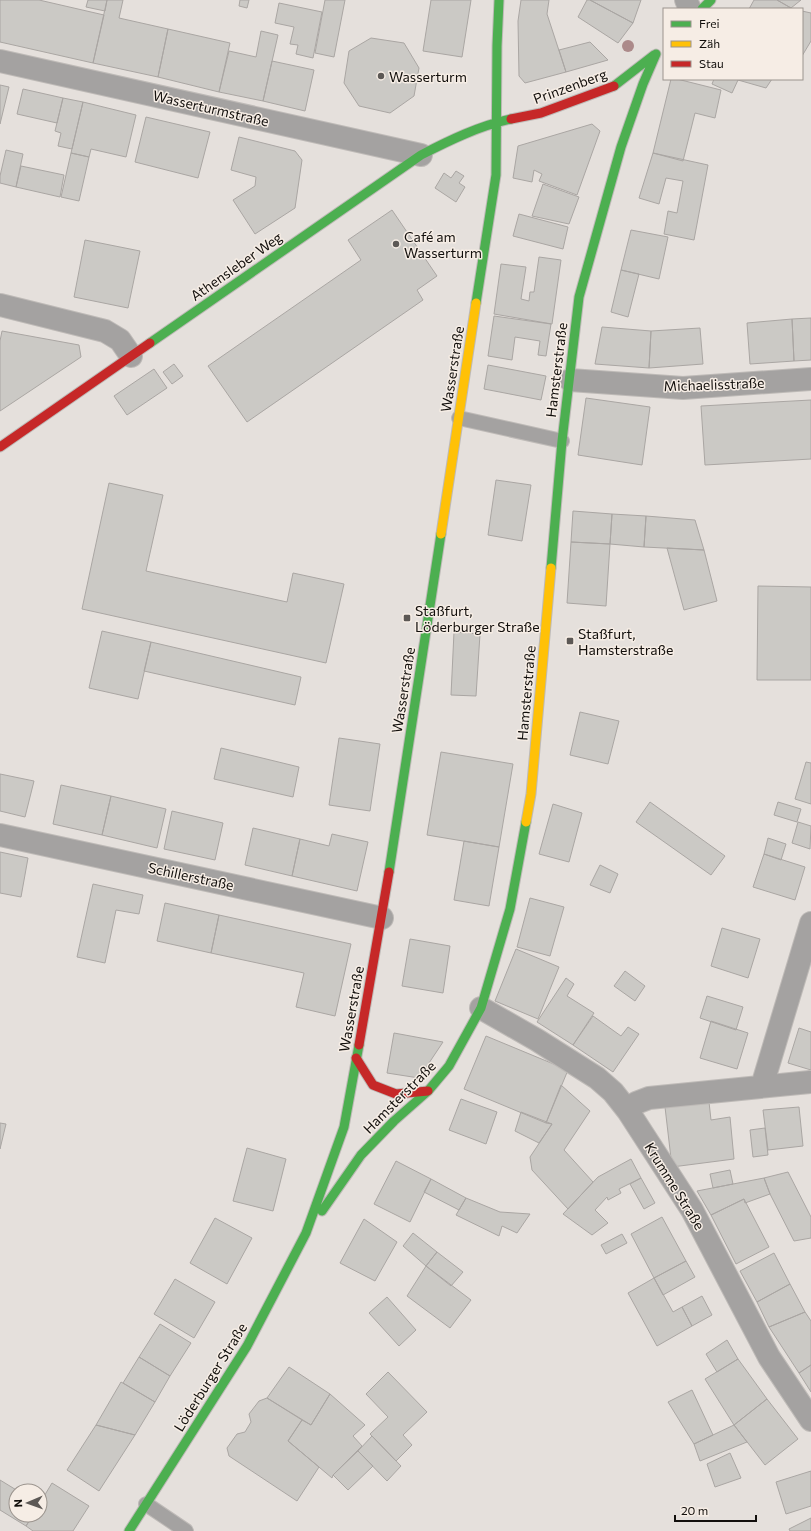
<svg xmlns="http://www.w3.org/2000/svg" width="811" height="1531" font-family="Commissioner,sans-serif">
	<style>
		.building { fill: #cbc9c5; stroke: #aaa6a3 }
		.lines { fill: none; stroke-linecap: round; stroke-linejoin: round }
		.lane-casing { stroke: #bebab7; stroke-width: 16 }
		.street-casing { stroke: #bebab7; stroke-width: 24 }
		.fast-casing { stroke: #bebab7; stroke-width: 11 }
		.slow-casing { stroke: #bebab7; stroke-width: 11 }
		.jam-casing { stroke: #bebab7; stroke-width: 11 }
		.lane { stroke: #a4a2a1; stroke-width: 14 }
		.street { stroke: #a4a2a1; stroke-width: 22 }
		.fast { stroke: #4caf50; stroke-width: 9 }
		.slow { stroke: #ffc107; stroke-width: 9 }
		.jam { stroke: #c62828; stroke-width: 9 }
		.tree { fill: #ac8a8a }
		.poi-dot { fill: #5c5855; stroke: #f6ede5; stroke-width: 1.5 }
		.labels { text-anchor: middle; dominant-baseline: central; stroke-width: 3; stroke-linejoin: round; paint-order: stroke }
		.poi-label { font-size: 14px; fill: #120f0c; stroke: #f6ede5; text-anchor: start }
		.street-label { font-size: 14px; fill: #120f0c; stroke: #f6ede5 }
	</style>
	<rect width="100%" height="100%" fill="#e5e0dc"/>
	<path class="building" d="M0,0H39L104,15L93,63L0,42Z
		M88,0H107L105,11L86,7Z
		M107,0H123L119,18L168,29L158,77L93,63Z
		M240,0H249L247,8L239,6Z
		M325,0H345L334,57L315,53Z
		M431,0H471L462,57L423,51Z
		M521,0H549L547,14L566,72L525,83L519,76L518,21Z
		M587,0H590L633,23L618,43L578,17Z
		M590,0H641L633,23Z
		M754,0H777L791,8L749,9Z
		M777,0H801L791,8Z
		M279,3L322,12L313,58L296,54L298,45L290,44L294,27L275,23Z
		M802,11L811,13V41L802,56Z
		M168,29L230,43L219,92L158,77Z
		M261,31L278,35L263,101L219,92L229,51L256,57Z
		M371,38L404,43L419,68L414,96L390,113L359,106L344,83L349,51Z
		M590,42L608,60L566,72L559,50Z
		M272,61L314,70L305,111L263,101Z
		M671,79H677L721,90L715,118L695,113L683,161L653,153Z
		M714,79H772L766,88L738,80L732,93L712,84Z
		M0,85L9,87L0,124Z
		M23,89L63,98L57,123L17,114Z
		M63,98L83,102L72,149L58,146L61,133L55,131Z
		M83,102L136,115L126,157L91,149L89,157L71,153Z
		M146,117L210,132L198,178L135,162Z
		M592,124L600,131L577,195L539,181L542,174L534,170L532,182L513,178L518,146Z
		M239,137L295,151L302,160L295,208L255,234L233,200L255,186L256,177L231,170Z
		M6,150L23,154L16,187L0,183V176Z
		M71,153L89,157L79,201L61,197Z
		M653,153L708,165L694,240L664,234L668,211L677,213L683,181L666,178L659,204L639,198Z
		M21,166L64,175L60,197L16,187Z
		M456,171L464,176L459,183L465,187L456,202L435,188L444,173L451,178Z
		M543,184L579,197L569,224L532,216Z
		M392,210L437,276L417,290L423,300L247,422L208,366L361,260L348,240Z
		M519,214L568,227L563,249L513,236Z
		M631,230L668,237L659,279L621,270Z
		M85,240L140,251L128,308L74,297Z
		M539,257L561,260L552,324L494,314L501,264L526,267L521,299L529,301L530,292H534Z
		M621,270L639,274L628,317L611,312Z
		M494,316L551,324L546,356L538,355L540,341L515,337L512,360L488,356Z
		M811,318V360L794,361L792,319Z
		M792,319L794,361L750,364L747,323Z
		M602,327L651,331L649,368L595,364Z
		M700,328L703,364L649,368L651,331Z
		M2,331L79,345L81,357L0,411V341Z
		M174,364L183,376L172,384L163,372Z
		M488,365L546,376L541,400L484,389Z
		M154,369L167,388L127,415L114,396Z
		M586,398L650,407L642,465L578,455Z
		M811,400V459L705,465L701,406Z
		M496,480L531,485L522,541L488,535Z
		M109,483L163,495L146,571L287,602L293,573L344,584L326,663L82,609Z
		M573,511L612,514L610,544L571,542Z
		M612,514L646,516L644,547L610,544Z
		M646,516L695,520L704,550L644,547Z
		M571,542L610,544L606,606L567,603Z
		M667,548L704,550L717,601L684,610Z
		M758,586L811,587V680H757Z
		M102,631L151,642L138,699L89,688Z
		M454,632L480,634L476,696L451,695Z
		M151,642L301,677L295,705L144,671Z
		M580,712L619,721L608,764L570,755Z
		M339,738L380,744L370,811L329,805Z
		M221,748L299,767L293,797L214,779Z
		M441,752L513,764L499,847L427,835Z
		M806,762L811,763V804L795,799Z
		M0,774L34,781L25,817L0,811Z
		M61,785L111,796L102,835L53,824Z
		M111,796L166,809L157,848L102,835Z
		M650,802L725,856L711,875L636,822Z
		M778,802L801,809L797,822L774,815Z
		M553,804L582,813L569,862L539,854Z
		M172,811L223,823L215,860L164,849Z
		M798,822L811,826L810,849L792,843Z
		M253,828L300,839L292,876L245,865Z
		M332,834L368,842L357,891L292,876L300,839L329,846Z
		M768,838L786,844L781,860L764,854Z
		M464,841L499,847L489,906L454,900Z
		M0,852L28,858L21,897L0,893Z
		M764,854L805,867L795,900L753,887Z
		M600,865L618,874L610,893L590,885Z
		M93,884L143,895L139,914L116,910L105,963L77,957Z
		M530,898L564,907L550,956L517,947Z
		M165,903L219,915L211,953L157,941Z
		M219,915L351,944L335,1016L296,1007L304,973L211,953Z
		M722,928L760,939L748,978L711,966Z
		M410,939L450,946L443,993L402,986Z
		M516,949L559,967L538,1019L495,1001Z
		M625,971L645,986L635,1001L614,986Z
		M566,978L574,984L567,996L594,1013L573,1045L537,1022Z
		M707,996L743,1007L736,1030L700,1018Z
		M593,1016L621,1036L628,1027L639,1034L613,1072L573,1045Z
		M711,1021L748,1033L737,1069L700,1058Z
		M799,1028L811,1032V1070L788,1063Z
		M394,1033L443,1042L419,1078L387,1073Z
		M486,1036L568,1070L546,1123L464,1089Z
		M561,1085L590,1111L564,1150L593,1182L568,1209L532,1170L530,1157L552,1124L546,1123Z
		M461,1099L497,1112L486,1144L449,1130Z
		M709,1102L711,1120L730,1117L734,1159L672,1167L665,1107Z
		M799,1107L803,1146L768,1150L763,1110Z
		M521,1112L552,1124L539,1143L515,1131Z
		M0,1123L6,1124L0,1149Z
		M765,1128L768,1155L753,1157L750,1130Z
		M247,1148L286,1159L273,1211L233,1201Z
		M631,1159L641,1178L619,1189L621,1193L608,1200L607,1197L595,1210L608,1223L592,1235L563,1214L598,1177Z
		M396,1161L431,1179L410,1222L374,1204Z
		M730,1170L733,1184L713,1188L710,1174Z
		M788,1172L811,1217V1238L794,1241L770,1194L764,1178Z
		M641,1178L655,1203L644,1209L630,1184Z
		M764,1178L770,1194L745,1203L744,1199L711,1215L697,1191Z
		M431,1179L466,1198L459,1210L424,1192Z
		M466,1198L500,1212L530,1214L517,1233L502,1226L499,1236L456,1215Z
		M744,1199L769,1247L736,1264L711,1215Z
		M662,1217L686,1261L654,1278L631,1234Z
		M215,1218L252,1238L227,1284L190,1263Z
		M364,1219L397,1242L375,1281L340,1263Z
		M413,1233L437,1252L426,1266L403,1246Z
		M622,1234L627,1243L606,1254L601,1245Z
		M437,1252L463,1272L451,1286L426,1266Z
		M774,1253L790,1284L757,1302L740,1271Z
		M686,1261L695,1277L663,1295L654,1278Z
		M426,1266L471,1300L450,1328L407,1296Z
		M654,1278L673,1312L682,1307L692,1326L657,1346L628,1293Z
		M175,1279L215,1302L194,1338L154,1314Z
		M790,1284L805,1312L769,1327L757,1302Z
		M702,1296L712,1315L692,1326L682,1307Z
		M387,1297L416,1330L399,1346L369,1313Z
		M805,1312L811,1321V1365L799,1373L769,1327Z
		M160,1324L191,1343L170,1376L139,1357Z
		M727,1340L738,1359L717,1372L706,1354Z
		M139,1357L170,1376L155,1402L123,1383Z
		M738,1359L767,1399L734,1425L705,1379Z
		M811,1365V1392L799,1373Z
		M289,1367L330,1394L311,1425L267,1398Z
		M388,1372L427,1412L403,1435L412,1445L396,1461L370,1434L388,1417L366,1394Z
		M121,1382L155,1402L135,1435L96,1425Z
		M692,1390L713,1435L694,1444L668,1402Z
		M330,1394L365,1425L353,1436L362,1446L333,1475L332,1478L288,1441L302,1420L311,1425Z
		M267,1398L302,1420L288,1441L319,1467L297,1501L229,1456L227,1448L237,1434L245,1432L251,1422L249,1414L259,1401Z
		M767,1399L798,1439L765,1465L734,1425Z
		M96,1425L135,1435L99,1491L67,1470Z
		M734,1425L747,1442L700,1461L694,1444Z
		M372,1436L401,1466L387,1481L358,1451Z
		M358,1451L373,1466L348,1490L333,1475Z
		M730,1453L741,1478L715,1487L707,1464Z
		M811,1471V1506L786,1514L776,1482Z
		M0,1480L18,1491H16V1515H33L26,1526L0,1510Z
		M52,1483L89,1506L73,1531H33L26,1526L33,1515H40V1503Z
		M811,1518V1531H790L789,1529Z"/>
	<g class="lines">
		<defs>
			<path id="lane" d="M459,418L562,441
				M146,1504L186,1531"/>
			<path id="street" d="M686,0L690,9
				M0,61L421,155
				M0,305L105,331L120,340L131,356
				M570,380L683,388L811,379
				M0,835L382,918
				M481,1008L537,1040L597,1078L613,1092L628,1111L692,1210L769,1357L811,1420
				M762,1086L811,923
				M628,1111L636,1103L649,1098L810,1082"/>
			<path id="fast" d="M702,9L711,0
				M614,86L654,55
				M476,303L496,175L497,46L499,0
				M150,343L421,155C450,140 479,126 511,119
				M551,568L562,441L579,297L621,147L643,84L656,54
				M389,872L441,534
				M322,1211L361,1155L394,1121L428,1091L449,1066L481,1008L510,909L526,822
				M129,1531L247,1346L306,1233L344,1127L359,1045"/>
			<path id="slow" d="M441,534L476,303
				M526,822L531,794L551,568"/>
			<path id="jam" d="M511,119L541,113L614,86
				M0,447L150,343
				M359,1045L389,872
				M356,1058L373,1085L396,1094L428,1091"/>
		</defs>
		<use href="#lane" class="lane-casing"/>
		<use href="#street" class="street-casing"/>
		<use href="#fast" class="fast-casing"/>
		<use href="#slow" class="slow-casing"/>
		<use href="#jam" class="jam-casing"/>
		<use href="#lane" class="lane"/>
		<use href="#street" class="street"/>
		<use href="#fast" class="fast"/>
		<use href="#slow" class="slow"/>
		<use href="#jam" class="jam"/>
	</g>
	<circle class="tree" cx="628" cy="46" r="6"/>
	<g class="poi-dot">
		<circle cx="381" cy="76" r="4"/>
		<circle cx="396" cy="244" r="4"/>
		<rect x="403" y="614" width="8" height="8" rx="2"/>
		<rect x="566" y="637" width="8" height="8" rx="2"/>
	</g>
	<g class="labels">
		<g class="poi-label">
			<text x="389" y="76">Wasserturm</text>
			<text x="404" y="236">Café am<tspan x="404" dy="16">Wasserturm</tspan></text>
			<text x="415" y="610">Staßfurt,<tspan x="415" dy="16">Löderburger Straße</tspan></text>
			<text x="578" y="633">Staßfurt,<tspan x="578" dy="16">Hamsterstraße</tspan></text>
		</g>
		<g class="street-label">
			<text transform="translate(570 86) rotate(-20)">Prinzenberg</text>
			<text transform="translate(211 108) rotate(13)">Wasserturmstraße</text>
			<text transform="translate(236 266) rotate(-35)">Athensleber Weg</text>
			<text transform="translate(452 369) rotate(-81)">Wasserstraße</text>
			<text transform="translate(556 370) rotate(-83)">Hamsterstraße</text>
			<text transform="translate(714 384) rotate(-2)">Michaelisstraße</text>
			<text transform="translate(403 690) rotate(-81)">Wasserstraße</text>
			<text transform="translate(526 693) rotate(-85)">Hamsterstraße</text>
			<text transform="translate(191 876) rotate(12)">Schillerstraße</text>
			<text transform="translate(351 1009) rotate(-80)">Wasserstraße</text>
			<text transform="translate(399 1097) rotate(-45)">Hamsterstraße</text>
			<text transform="translate(675 1186) rotate(58)">Krumme Straße</text>
			<text transform="translate(210 1377) rotate(-58)">Löderburger Straße</text>
		</g>
	</g>
	<rect x="663" y="8" width="140" height="72" fill="#f6ede5" stroke="#9b948e"/>
	<rect x="671" y="21" width="20" height="6" fill="#4caf50" stroke="#9b948e"/>
	<text x="699" y="28" font-size="12" fill="#120f0c">Frei</text>
	<rect x="671" y="41" width="20" height="6" fill="#ffc107" stroke="#9b948e"/>
	<text x="699" y="48" font-size="12" fill="#120f0c">Zäh</text>
	<rect x="671" y="61" width="20" height="6" fill="#c62828" stroke="#9b948e"/>
	<text x="699" y="68" font-size="12" fill="#120f0c">Stau</text>
	<g transform="translate(28 1503) rotate(268)"><circle r="19" fill="#f6ede5" stroke="#9b948e"/>
	<path d="M0-3L7 15L0 10L-7 15Z" fill="#5c5855"/>
	<text y="-6" font-size="11" font-weight="bold" text-anchor="middle" fill="#120f0c">N</text>
	</g>
	<path d="M675 1515v6h81v-6" fill="none" stroke="#120f0c" stroke-width="2"/>
	<text x="681" y="1515" font-size="12" fill="#120f0c" stroke="#f6ede5" stroke-width="3" paint-order="stroke">20 m</text>
</svg>
